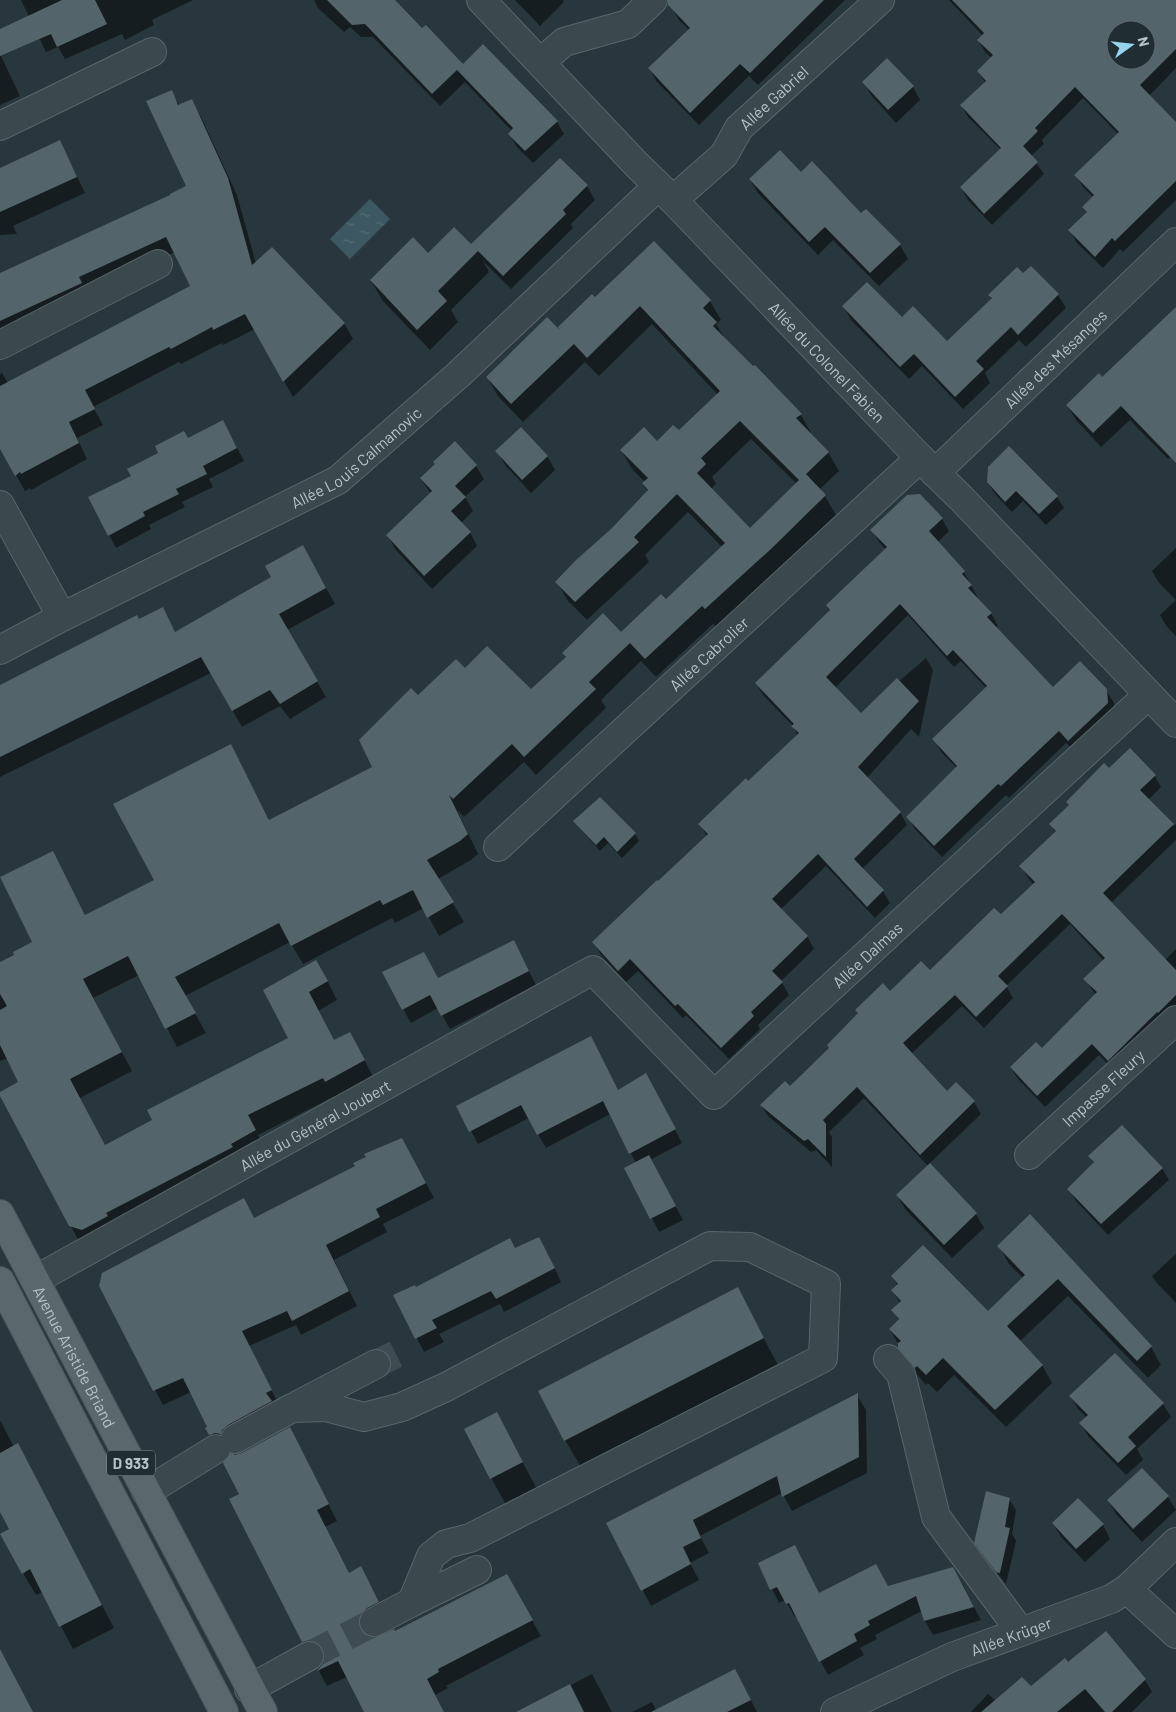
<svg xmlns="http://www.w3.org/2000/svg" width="1176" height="1712" font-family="Barlow,sans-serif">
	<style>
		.water { fill: url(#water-ripples) }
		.shadow { fill: #0007; fill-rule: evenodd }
		.building { fill: #53656a; fill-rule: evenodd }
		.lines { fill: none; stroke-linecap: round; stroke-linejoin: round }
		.minor-tunnel { stroke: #3d4c52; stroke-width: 28; stroke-dasharray: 28 14; stroke-linecap: butt }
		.minor-casing { stroke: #59666b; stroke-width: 30 }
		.major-casing { stroke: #475459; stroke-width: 30 }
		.minor { stroke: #3b484d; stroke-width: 28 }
		.major { stroke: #59686d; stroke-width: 28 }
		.labels { text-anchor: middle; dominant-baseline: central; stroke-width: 5; stroke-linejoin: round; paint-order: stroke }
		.shield { fill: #202d32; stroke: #8a969b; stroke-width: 1 }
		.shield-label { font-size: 15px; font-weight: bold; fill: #b7c3c8 }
		.street-label { font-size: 16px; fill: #b7c3c8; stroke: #202d32 }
	</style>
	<defs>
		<pattern id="water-ripples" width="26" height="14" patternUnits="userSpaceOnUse" patternTransform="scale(1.25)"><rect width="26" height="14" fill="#3d5862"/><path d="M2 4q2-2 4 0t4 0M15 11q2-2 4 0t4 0" fill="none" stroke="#576e77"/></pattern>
	</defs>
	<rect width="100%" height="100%" fill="#28373d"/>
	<path class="water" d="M370,199L390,219L350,259L330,239Z"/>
	<path class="shadow" d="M21,0H193L152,20L154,25L125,40L122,34L65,59L58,47L46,52Z
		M314,0H393L422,30L463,66L557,122L564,134L533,163L517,147L509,134L512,131L465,82L440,106L373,37H361L350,27L344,32L318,8Z
		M515,0H563L564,2L540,26Z
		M678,0H845L758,85L749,76L699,125L657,82L649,68L689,30L679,20L671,7Z
		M949,0H1176V68L1149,96L1176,123V200L1123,252L1120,249L1103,268L1077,243L1070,231L1087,213L1083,207L1093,197L1083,187L1076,175L1118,134L1083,98L1042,140L1044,144L1031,156L1044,174L992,225L968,200L961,188L1001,150L968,117L961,105L985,83L978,71L992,58L985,52L978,40L983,36ZM1116,30H1146V60H1116Z
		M0,54L20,96L0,105Z
		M864,82L913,87L920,100L896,123L871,95Z
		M171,92L180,106L191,101L201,117L237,195L256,264L344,323L353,339L293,397L255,329L223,345L222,343L181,364L179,362L93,407L103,425L77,438L87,459L31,490L30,488L25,491L0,446V374L2,373L8,383L192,286L175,252L87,293L0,342V275L172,196L187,187Z
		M60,142L85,193L13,226L17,234L0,235V169Z
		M801,173L861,215L900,245L908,259L879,286L833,240L818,255L758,193L750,180Z
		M587,186L595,200L571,224L573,228L511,289L483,261L489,272L451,310L458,322L430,350L383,301L371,281L429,255L476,249L473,244Z
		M1023,275L1058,295L1066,308L1026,347L1019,340L985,373L990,383L963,409L922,366L909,379L851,320L844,306L902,319L947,343L992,299L990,295Z
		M595,299L710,301L721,320L716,324L726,340L801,415L811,433L810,434L828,452L839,471L819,490L825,496L836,515L781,568L717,627L713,624L656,677L641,661L601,700L606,708L536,775L524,762L464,817L457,810L478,854L471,860L438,879L464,922L439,936L424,908L395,923L392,918L303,964L290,942L185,996L206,1033L177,1047L139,975L93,998L132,1071L80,1098L105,1146L154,1121L290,1039L264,990L327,980L337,1000L318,1011L334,1041L360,1052L375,1080L337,1100L335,1096L258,1135L266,1150L81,1245L0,1094L20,1083L8,1058L0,1061V963L16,955L34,943L63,872L86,916L156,880L231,745L270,821L374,767L418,697L465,670L531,691L566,658L563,653L621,634L666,601L722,547L688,512L645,555L649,562L587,620L568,601L557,582L612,530L648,492L643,484L645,482L632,469L621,450L657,442L679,432L718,395L652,324L599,376L585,362L523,422L498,396L487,377L562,333ZM751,439L797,484L750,529L711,489L716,484L712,477Z
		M1176,309V452L1168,459L1130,420L1101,447L1076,420L1067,405L1102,378Z
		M230,434L244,461L209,479L213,487L182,502L185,507L149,525L151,529L116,548L109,535L133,477L159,454L188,440Z
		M1009,448L1057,497L1064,508L1046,525L1023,501L1012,512L995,494L988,482Z
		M497,451L547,456L555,470L531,493L505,465Z
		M476,466L484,479L465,497L473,511L461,523L470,532L477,546L432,589L395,549L388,535L431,494L421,479Z
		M942,519L949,531L938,542L964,572L978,598L977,599L991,613L998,626L995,628L1053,689L1106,690L1114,703L1115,716L1076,752L1066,743L1009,798L1006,795L942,857L915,829L908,817L957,768L941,752L934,739L986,688L961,661L954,667L908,615L835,688L861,714L926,658L933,670L919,737L911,729L867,778L900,812L907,825L862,869L883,891L890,903L875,918L826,866L781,909L807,936L814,949L781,981L789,995L758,1025L760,1029L729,1059L686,1015L683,1018L638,971L626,982L601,955L594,942L707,837L700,824L748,782L798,736L793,726L763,695L756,683L830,611L827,606L886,550L879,542L872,530Z
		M1176,548V636L1167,627L1160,615L1176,600L1159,583L1152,571Z
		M312,563L335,604L287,630L326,697L290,719L280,706L242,727L211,673L0,777V688L162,608L176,633L273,578Z
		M1109,770L1155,776L1161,787L1148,800L1174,826L1176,824V840L1111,903L1165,960L1176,949V1014L1115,1071L1099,1055L1045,1107L1018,1079L1011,1068L1042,1050L1096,995L1085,979L1104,961L1070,924L1006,986L1013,998L984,1028L962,1006L911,1054L947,1093L956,1083L974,1102L981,1114L929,1164L976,1214L984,1228L952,1258L905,1209L897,1195L928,1166L864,1098L829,1132L832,1137V1167L816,1150L811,1152L768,1116L761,1105L790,1088L890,992L930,971L1001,916L1034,885L1028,878L1021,866L1056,833L1051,824Z
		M600,798L635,834L639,841L622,858L608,843L600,851L579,827L575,821Z
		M514,941L536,985L450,1029L438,1008L411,1023L403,1009L438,979Z
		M653,1088L682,1143L650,1160L683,1220L659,1232L652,1218L636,1163L610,1114L546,1148L529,1118L478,1144L458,1106Z
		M410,1154L434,1198L383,1224L387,1232L334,1260L357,1306L301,1335L296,1325L249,1346L279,1405L218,1449L207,1428L209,1427L191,1392L163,1405L100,1285Z
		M1090,1156L1162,1168L1169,1180L1108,1235L1076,1201L1069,1189L1094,1164Z
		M1030,1215L1151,1347L1161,1365L1148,1378L1068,1296L1020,1341L1042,1365L1052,1383L1006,1427L954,1375L937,1392L928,1383L926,1385L910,1366L890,1329L899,1321L893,1310L900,1303L893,1291L898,1286L892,1277L988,1313L1024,1279L1009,1264L999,1246Z
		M516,1250L547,1252L561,1282L504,1312L500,1304L439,1334L444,1342L424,1352L395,1296Z
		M1176,1254V1303L1156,1282L1152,1276Z
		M737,1288L778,1365L581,1467L565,1440Z
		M1115,1355L1163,1404L1171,1417L1137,1449L1143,1460L1126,1475L1088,1436L1081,1423L1086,1417L1078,1409L1070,1396Z
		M857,1395L866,1410L867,1473L792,1511L782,1493L700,1536L709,1553L690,1563L699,1580L651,1606L608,1523Z
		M497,1414L537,1489L506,1505L465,1430Z
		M0,1420L14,1447L30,1467L114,1628L73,1649L43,1592L36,1595L23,1573L11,1530L0,1509Z
		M298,1445L337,1521L325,1527L349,1574L370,1584L388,1618L369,1631L367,1637L374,1639L394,1633L506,1575L541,1636L446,1686L448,1688L435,1695L444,1712H364L365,1711L347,1677L327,1686L319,1671L324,1664L326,1658L320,1656L313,1658L303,1641L240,1494L235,1456Z
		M1168,1497L1176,1510L1142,1542L1116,1514L1108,1500Z
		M1009,1499L1016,1510L1012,1534L1016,1541L1006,1584L983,1554L976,1542Z
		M1053,1523L1103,1525L1110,1539L1085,1562L1061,1537Z
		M760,1564L820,1594L961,1582L981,1620L933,1635L925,1621L922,1611L875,1635L877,1639L860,1648L864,1655L828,1675L797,1616L795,1617L785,1600L779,1603Z
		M1068,1664L1145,1680L1152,1692L1132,1712H971L988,1694L996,1701L1030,1688Z
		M592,1674L612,1712H519Z
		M744,1687L757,1712H632L652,1702L656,1710Z"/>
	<path class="building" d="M62,0H95L107,24L57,47L51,34L0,56V29Z
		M327,0H395L422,28L426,25L463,64L483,44L558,121L525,151L508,134L513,128L457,70L432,94L365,24L352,25Z
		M668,0H824L750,73L740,64L690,113L648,68L690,28L668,5Z
		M952,0H1176V49L1140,85L1176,122V181L1115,241L1112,238L1095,257L1068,230L1087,212L1082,207L1094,195L1074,175L1119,132L1075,87L1035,128L1038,131L1023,146L1038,162L984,214L960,187L1001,148L960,105L986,81L977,71L993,55L977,40L984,33ZM1116,30H1146V60H1116Z
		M887,58L914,86L888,110L862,82Z
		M172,90L178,105L192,99L228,178L252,265L272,247L345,323L283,382L245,314L213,330L212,327L171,349L169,347L85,390L95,409L69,422L79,443L21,474L20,472L15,476L0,449V386L190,286L166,237L79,277L82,283L0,321V273L170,195V194L186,186L146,101Z
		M60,140L77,177L0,212V168Z
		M780,150L801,172L812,161L861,213L866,209L901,244L870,273L825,227L809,242L749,179Z
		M560,158L588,185L563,210L566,214L503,276L471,244Z
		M454,227L478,251L438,291L447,301L417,330L370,280L413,237L428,253Z
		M654,241L711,300L703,308L717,322L713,326L753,366L755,365L802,414L796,418L829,452L806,474L826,495L771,549L705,609L702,606L645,659L630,643L589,682L596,689L524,757L512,744L453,799L449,795L468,834L460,841L427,860L454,902L427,918L413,890L383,905L380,900L291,946L279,923L175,977L196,1013L165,1029L128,956L83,979L122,1052L70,1079L105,1145L152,1120L147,1110L288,1038L263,990L316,960L328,981L309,992L334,1040L350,1032L365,1060L325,1082L323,1078L248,1115L256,1130L231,1144L233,1147L106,1213L108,1216L82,1230L69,1226L0,1096V1092L18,1082L0,1045V1010L7,1006L0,994V962L14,955L13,952L32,942L0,877L53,851L85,915L154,880L113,804L231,744L269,820L372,767L359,740L411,688L418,695L456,659L465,668L487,646L531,689L566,657L562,653L603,613L621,632L661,594L666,599L725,543L677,494L634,537L639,542L575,602L555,582L575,561L611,529L648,490L642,483L648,478L620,450L644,427L657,441L673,425L679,430L720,391L640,306L587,358L574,344L511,404L486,377L547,317L560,330L558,327L592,294L595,297ZM740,421L799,480L750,528L697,473L706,464L701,458Z
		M1031,266L1059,294L1018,335L1011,327L976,361L984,369L955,397L914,354L900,367L842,306L867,282L902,317L913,306L947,341L992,298L988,295L1017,267L1023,273Z
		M1176,307V463L1121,406L1093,433L1066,405L1099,373L1102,377Z
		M223,420L237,448L203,466L207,474L176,489L179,494L143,512L145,516L108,536L88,497L131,476L127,469L158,453L155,446L184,431L188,438Z
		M521,427L548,456L522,480L495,451Z
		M455,441L477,465L455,486L466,497L451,511L471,532L424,576L386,535L432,491L420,478L435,464L433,462Z
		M1009,446L1058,496L1039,514L1016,491L1005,502L987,482L988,467Z
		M920,494L943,518L929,531L965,571L962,574L972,585L968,588L992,613L987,617L1053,687L1080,661L1107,689L1108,703L1068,741L1059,731L1001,786L998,784L934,846L906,817L957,766L932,739L987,686L953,650L947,656L900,604L826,677L861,713L897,678L919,701L858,767L901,812L854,859L884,890L867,907L818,854L772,899L808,936L772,971L783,982L751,1012L754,1016L721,1048L678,1004L675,1006L630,959L618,971L592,942L657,880L658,881L708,834L698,824L746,778L748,781L799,733L791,726L794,724L755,683L830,610L826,605L887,547L870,530L907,495Z
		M303,545L326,588L279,614L318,681L280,704L270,690L232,711L201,657L0,757V685L137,615L139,619L163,607L175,632L271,577L265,566Z
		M1130,748L1156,775L1140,790L1174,824L1103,893L1176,970V995L1158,1013L1157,1012L1108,1061L1092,1044L1037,1096L1010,1067L1036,1042L1042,1048L1097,992L1083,979L1105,958L1062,914L998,976L1008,986L976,1017L955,995L903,1043L947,1091L956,1082L975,1101L920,1155L857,1087L823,1120L826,1124V1157L808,1139L804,1141L760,1105L785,1081L790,1086L829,1048L827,1045L858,1013L855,1010L883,983L890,991L921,961L930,970L994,908L1001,914L1035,882L1019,866L1056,831L1049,824L1069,805L1066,802L1104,763L1109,768Z
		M600,797L636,833L617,852L604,837L596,845L573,821Z
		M514,940L529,971L441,1016L430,995L402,1010L382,972L424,952L438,978Z
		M591,1036L618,1090L646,1073L676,1129L629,1154L603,1101L537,1135L521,1105L469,1132L456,1106Z
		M1122,1125L1163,1168L1101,1224L1067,1189L1094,1162L1088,1156Z
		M402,1138L426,1183L376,1209L380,1217L326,1245L349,1291L292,1321L287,1311L242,1331L272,1390L266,1393L272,1401L228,1425L222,1430L221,1434L215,1433L209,1435L205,1428L207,1427L183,1378L153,1391L99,1286L102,1273L244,1198L254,1218L355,1166L353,1163L366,1157L364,1154Z
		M649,1155L676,1206L650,1219L624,1168Z
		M930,1163L977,1213L944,1245L896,1195Z
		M1030,1214L1152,1346L1137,1361L1058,1279L1007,1326L1043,1365L995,1410L943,1358L926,1375L917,1366L915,1368L898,1348V1343L901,1341L889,1329L899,1319L891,1310L901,1301L891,1290L898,1284L891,1276L923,1245L988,1311L1025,1275L997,1246Z
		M539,1237L555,1268L496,1299L491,1291L432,1320L437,1328L415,1339L393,1295L415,1285L416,1287L510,1238L515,1248Z
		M738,1287L764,1338L564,1441L538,1391Z
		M1115,1353L1164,1403L1128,1437L1136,1446L1118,1463L1079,1423L1088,1415L1069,1396Z
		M858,1393L859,1457L782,1497L777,1476L693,1520L701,1538L683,1547L691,1564L641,1591L606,1523Z
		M497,1412L523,1462L490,1479L464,1429Z
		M290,1427L329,1504L317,1510L349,1573L361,1566L379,1602L367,1608L361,1614L358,1621L360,1629L365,1635L374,1638L394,1629L395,1631L507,1574L533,1620L438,1669L439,1672L427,1679L444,1712H364L338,1661L317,1671L323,1664L325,1657L323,1649L317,1642L310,1640L302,1642L229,1499L239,1494L223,1463L231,1453L235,1455L242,1453Z
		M18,1443L102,1605L59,1627L30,1569L22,1574L0,1534L9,1529L0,1512V1453Z
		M1142,1468L1169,1496L1133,1529L1107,1500Z
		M986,1491L1010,1498L1005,1527L1010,1528L1000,1573L996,1572L974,1543Z
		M1078,1498L1104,1524L1076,1549L1052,1523Z
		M795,1545L819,1593L876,1564L888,1586L953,1567L974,1607L924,1621L916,1596L868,1621L870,1625L854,1634L857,1641L819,1662L789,1603L786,1604L777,1587L770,1590L758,1563Z
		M1106,1631L1146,1679L1112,1712H1105L1085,1689L1057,1712H981L1022,1677L1031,1686L1065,1658L1068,1662Z
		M0,1649L33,1712H0Z
		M735,1669L751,1700L727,1712H651Z
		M570,1684L584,1712H516Z"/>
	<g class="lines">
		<path class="minor-tunnel" d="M376,1364L396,1354
			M309,1656L374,1622"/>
		<defs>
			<g id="minor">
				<path id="s1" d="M481,0L636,164L673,200L920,458L961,498L1176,723"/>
				<path d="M541,62L564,42L628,24L653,0"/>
				<path d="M0,126L152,52"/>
				<path id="s2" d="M673,200L724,155L739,128L880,0"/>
				<path d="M0,345L158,264"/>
				<path id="s3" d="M935,473L1176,242"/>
				<path d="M0,505L62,617"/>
				<path id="s4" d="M0,650L62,617L338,480L458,375L658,186"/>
				<path id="s5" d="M498,847L920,458"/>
				<path id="s6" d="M1029,1155L1176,1020"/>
				<path id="s7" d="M35,1280L593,970L714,1095L1148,695"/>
				<path d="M888,1359L901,1374L936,1517L1021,1632"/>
				<path d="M298,1405L376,1364"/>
				<path d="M235,1439L292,1408L326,1407L364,1417L402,1407L446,1387L710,1246L750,1247L826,1284L823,1358L470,1538L446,1544L431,1556L412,1602L374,1622"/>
				<path d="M146,1492L216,1449"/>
				<path d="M1127,1589L1176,1634"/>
				<path d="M412,1602L477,1570"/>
				<path d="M249,1689L309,1656"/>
				<path id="s8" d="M835,1712L952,1657L1111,1599L1127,1589L1176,1542"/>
			</g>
			<g id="major">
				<path id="s9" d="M0,1214L263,1712"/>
				<path d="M0,1281L224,1712"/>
			</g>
		</defs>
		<use href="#minor" class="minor-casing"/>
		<use href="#major" class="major-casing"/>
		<use href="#minor" class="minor"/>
		<use href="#major" class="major"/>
	</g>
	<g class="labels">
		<rect class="shield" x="107" y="1450.5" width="48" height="25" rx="4"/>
		<g class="shield-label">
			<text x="131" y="1463">D 933</text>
		</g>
		<g class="street-label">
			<text stroke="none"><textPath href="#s2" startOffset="145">Allée Gabriel</textPath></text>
			<text stroke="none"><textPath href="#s3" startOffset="166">Allée des Mésanges</textPath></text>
			<text stroke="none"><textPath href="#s1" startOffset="501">Allée du Colonel Fabien</textPath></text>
			<text stroke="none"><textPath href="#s4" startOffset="406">Allée Louis Calmanovic</textPath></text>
			<text stroke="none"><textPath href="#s5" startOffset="286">Allée Cabrolier</textPath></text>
			<text stroke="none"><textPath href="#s7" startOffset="1020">Allée Dalmas</textPath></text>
			<text stroke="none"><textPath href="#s6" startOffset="100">Impasse Fleury</textPath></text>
			<text stroke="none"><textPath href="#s7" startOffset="320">Allée du Général Joubert</textPath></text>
			<text stroke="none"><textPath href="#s9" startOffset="161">Avenue Aristide Briand</textPath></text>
			<text stroke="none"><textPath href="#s8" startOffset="192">Allée Krüger</textPath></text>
		</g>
	</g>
	<g transform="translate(1131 45) rotate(75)"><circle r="24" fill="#202d32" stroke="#5c696e"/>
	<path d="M0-4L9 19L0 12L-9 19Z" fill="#97d4ee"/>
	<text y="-8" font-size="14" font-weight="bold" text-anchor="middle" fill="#b7c3c8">N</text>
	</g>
</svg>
